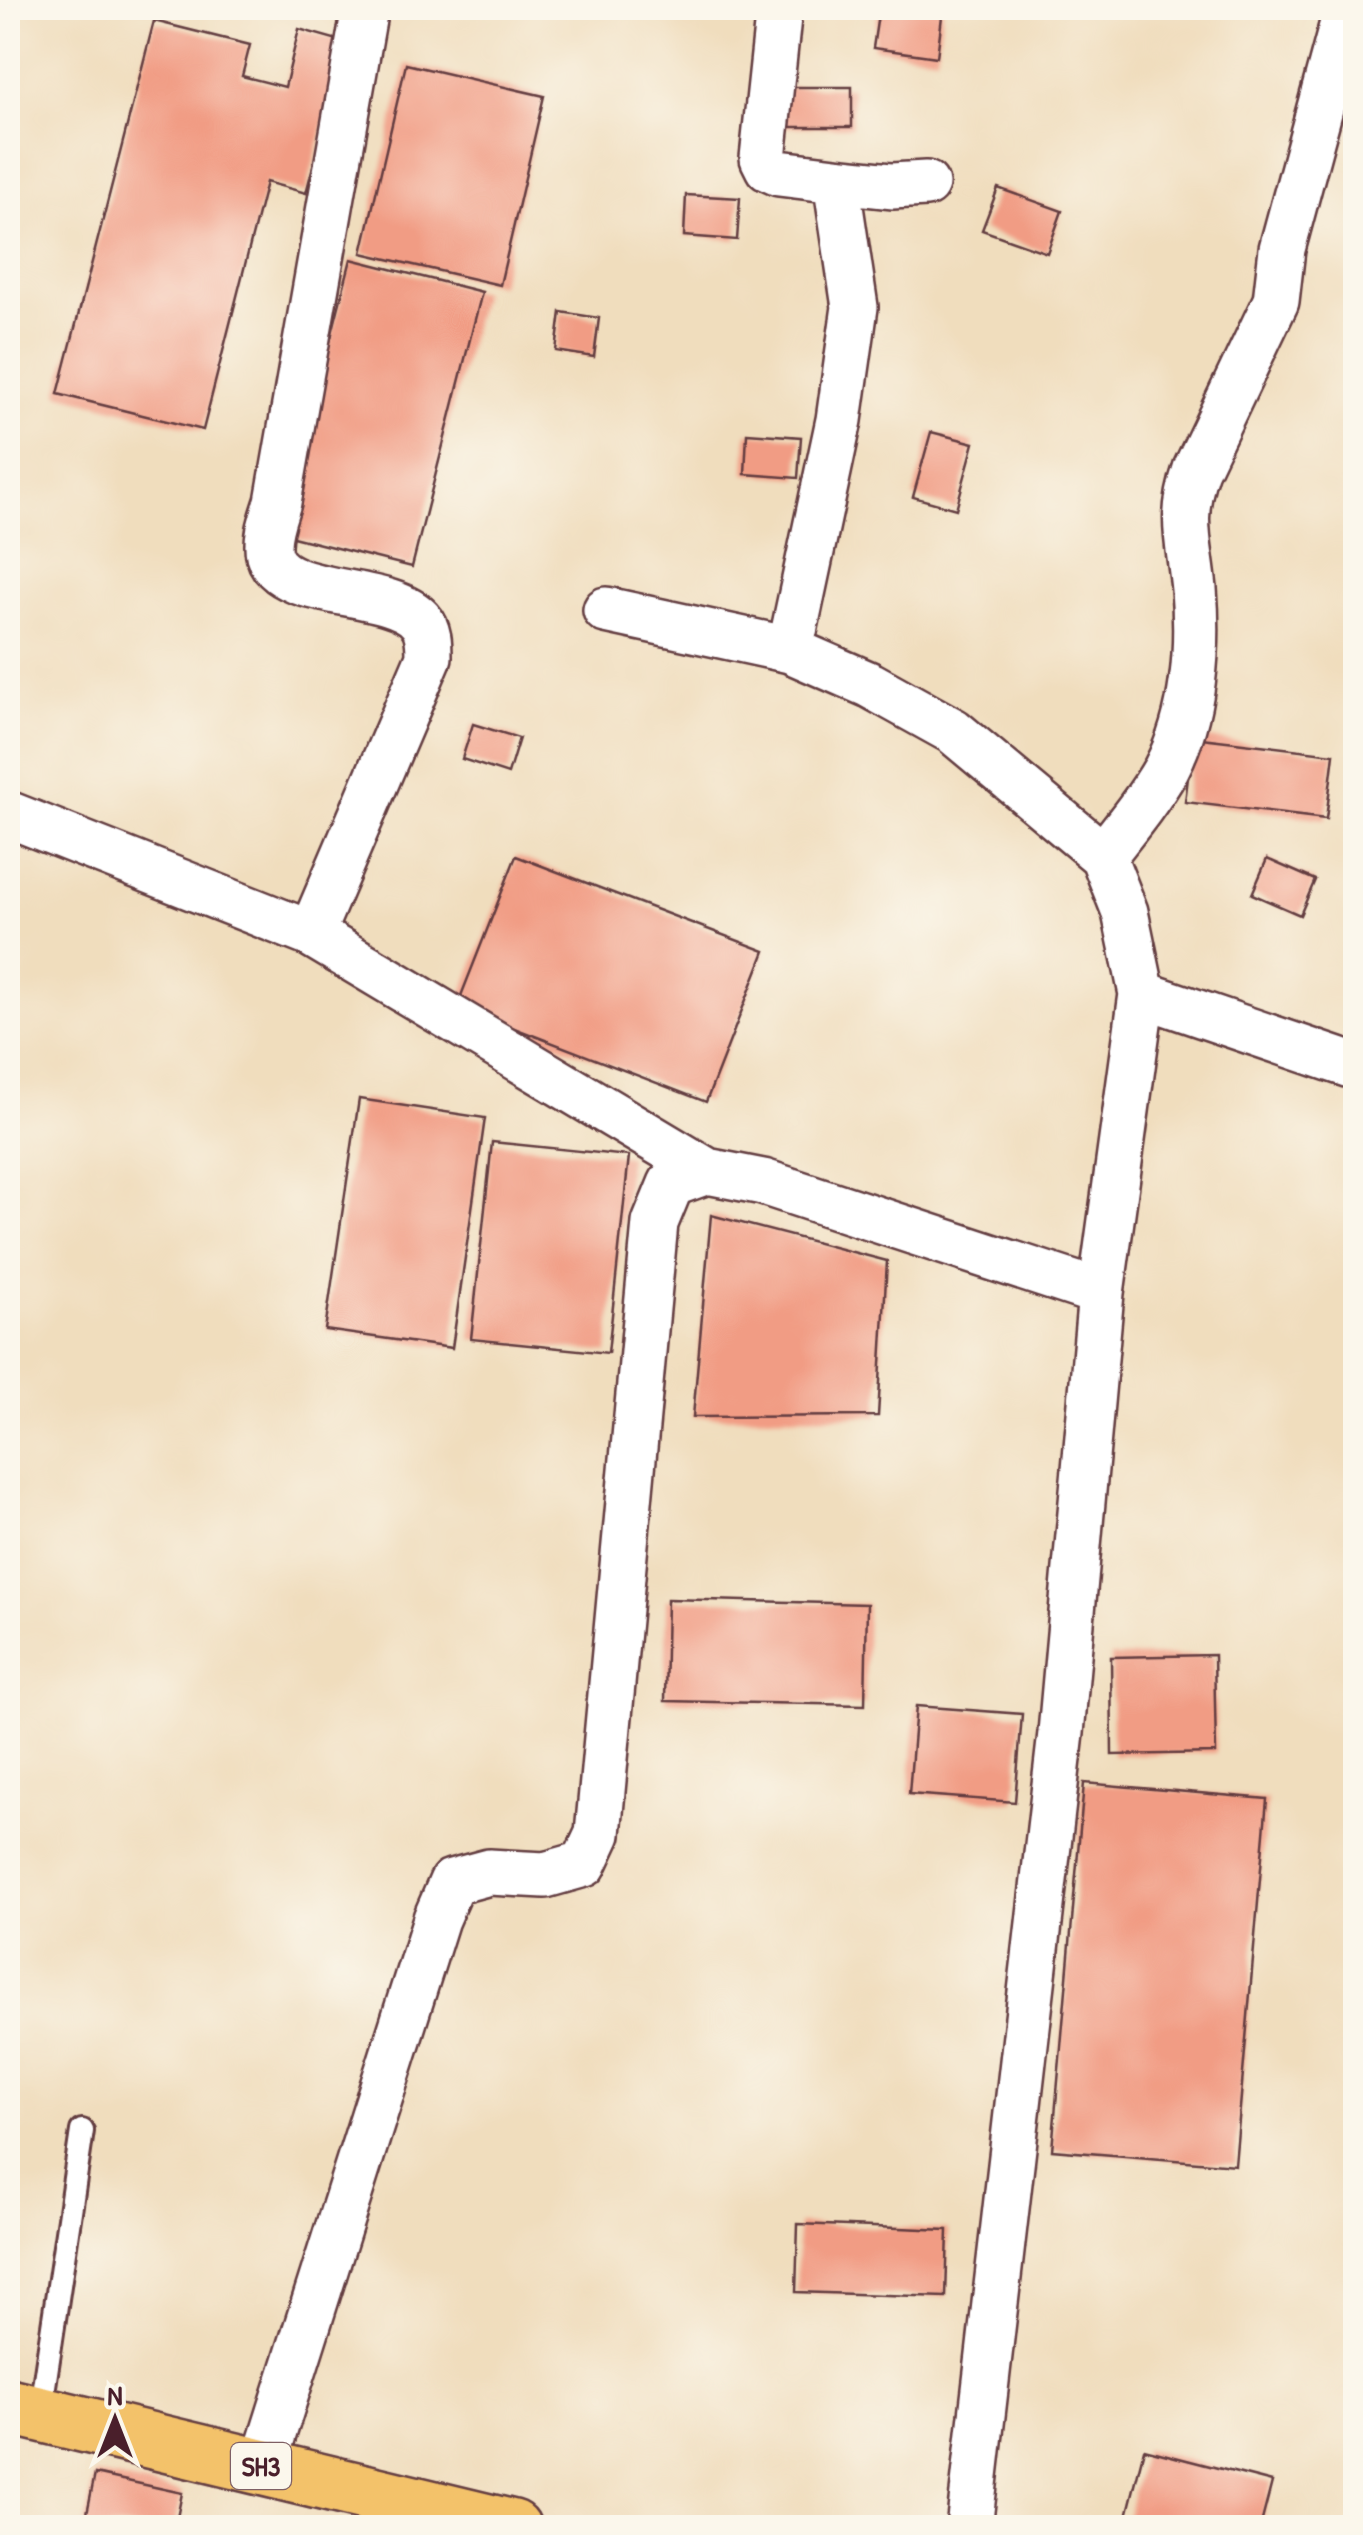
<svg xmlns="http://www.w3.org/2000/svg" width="1363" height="2535" font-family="'Patrick Hand',sans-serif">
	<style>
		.building { fill: #f19c84 }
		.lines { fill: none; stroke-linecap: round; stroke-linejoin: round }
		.lane-casing { stroke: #633c41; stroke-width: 28 }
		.street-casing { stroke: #633c41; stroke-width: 50 }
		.primary-casing { stroke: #633c41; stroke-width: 60 }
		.lane { stroke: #fff; stroke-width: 22 }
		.street { stroke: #fff; stroke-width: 45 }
		.primary { stroke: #f3c26a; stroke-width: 55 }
		.labels { text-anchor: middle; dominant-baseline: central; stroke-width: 8; stroke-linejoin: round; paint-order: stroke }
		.shield { fill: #fbf7ec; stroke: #7f6065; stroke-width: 2.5 }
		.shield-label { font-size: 28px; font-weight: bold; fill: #4a1f2b }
	</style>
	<rect width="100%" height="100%" fill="#fbf7ec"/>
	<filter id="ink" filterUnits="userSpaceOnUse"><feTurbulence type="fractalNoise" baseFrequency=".01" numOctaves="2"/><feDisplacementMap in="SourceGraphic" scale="20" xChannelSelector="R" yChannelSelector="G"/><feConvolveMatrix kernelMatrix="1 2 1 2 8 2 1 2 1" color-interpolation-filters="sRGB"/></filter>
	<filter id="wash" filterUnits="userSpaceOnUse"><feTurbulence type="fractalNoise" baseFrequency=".0048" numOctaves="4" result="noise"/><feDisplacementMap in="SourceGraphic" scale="40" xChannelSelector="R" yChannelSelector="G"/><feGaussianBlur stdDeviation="2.25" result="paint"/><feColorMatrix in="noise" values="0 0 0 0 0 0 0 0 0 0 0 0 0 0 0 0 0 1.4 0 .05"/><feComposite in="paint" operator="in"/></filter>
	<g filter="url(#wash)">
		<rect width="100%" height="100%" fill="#f0ddbd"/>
		<g id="blocks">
			<path class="building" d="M879,8H943L937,57L873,48Z
				M154,21L250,45L242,76L285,87L299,29L345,42L306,193L266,182L203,430L58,394Z
				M406,64L544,96L500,285L362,253Z
				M779,87H852V127H779Z
				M998,188L1062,211L1047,253L982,230Z
				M686,195L740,198L737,240L684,236Z
				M351,259L482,292L412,567L281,534Z
				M561,312L599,318L594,357L556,351Z
				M931,432L974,443L956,509L913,497Z
				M747,433L801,437L798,478L745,474Z
				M473,724L519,738L508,774L462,759Z
				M1193,737L1334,754L1326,819L1185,802Z
				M516,856L765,951L706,1102L457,1006Z
				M1267,859L1315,880L1300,915L1252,894Z
				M359,1099L485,1118L452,1348L325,1330Z
				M492,1142L629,1156L608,1353L471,1339Z
				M711,1215L887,1261L878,1416L693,1417Z
				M667,1599L867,1604L865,1705L665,1701Z
				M1214,1655L1216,1753L1112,1755L1111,1657Z
				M916,1706L1022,1714L1015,1802L909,1794Z
				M1084,1783L1267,1799L1235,2165L1052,2150Z
				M798,2224L948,2230L946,2297L796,2292Z
				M1144,2449L1272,2482L1260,2528H1124Z
				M95,2474L182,2493L175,2528H84Z"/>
		</g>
	</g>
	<g filter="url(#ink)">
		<use href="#blocks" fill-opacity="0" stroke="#633c41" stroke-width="2.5"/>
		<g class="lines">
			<defs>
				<path id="lane" d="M40,2413L82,2131"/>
				<path id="street" d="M779,8L763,158L768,168L779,173L836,180L855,307L839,420L790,650
					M836,180L892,186L926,184
					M606,610L790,650L870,685L953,731L1103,856L1125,912L1142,994L1101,1293L1061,1733L969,2528
					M8,814L311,934L707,1171
					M1103,856C1125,828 1149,799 1166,769C1194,716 1199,648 1194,589C1189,539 1179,519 1196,469L1276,301L1282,249L1347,8
					M311,934L429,657C429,644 429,630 420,620C390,585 281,600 269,555C265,538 273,518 278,502L365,8
					M1142,994L1356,1067
					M263,2466L436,1919L452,1882L489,1872L545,1875L584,1864L598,1834L655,1223L671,1184L707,1171L763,1182L1101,1293"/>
				<path id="primary" d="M8,2406L513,2528"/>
			</defs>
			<use href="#lane" class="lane-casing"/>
			<use href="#street" class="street-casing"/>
			<use href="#primary" class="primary-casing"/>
			<use href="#lane" class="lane"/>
			<use href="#street" class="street"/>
			<use href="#primary" class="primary"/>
		</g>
	</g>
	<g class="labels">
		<rect class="shield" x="231" y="2443" width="60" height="46" rx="8"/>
		<g class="shield-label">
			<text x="261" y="2466">SH3</text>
		</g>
	</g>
	<rect width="1363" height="2535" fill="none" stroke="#fbf7ec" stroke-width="40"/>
	<g transform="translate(115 2420)" stroke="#fbf7ec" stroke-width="8" paint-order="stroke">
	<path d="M0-8L18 38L0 25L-18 38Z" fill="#4a1f2b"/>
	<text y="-15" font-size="28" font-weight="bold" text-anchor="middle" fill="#4a1f2b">N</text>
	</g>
</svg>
